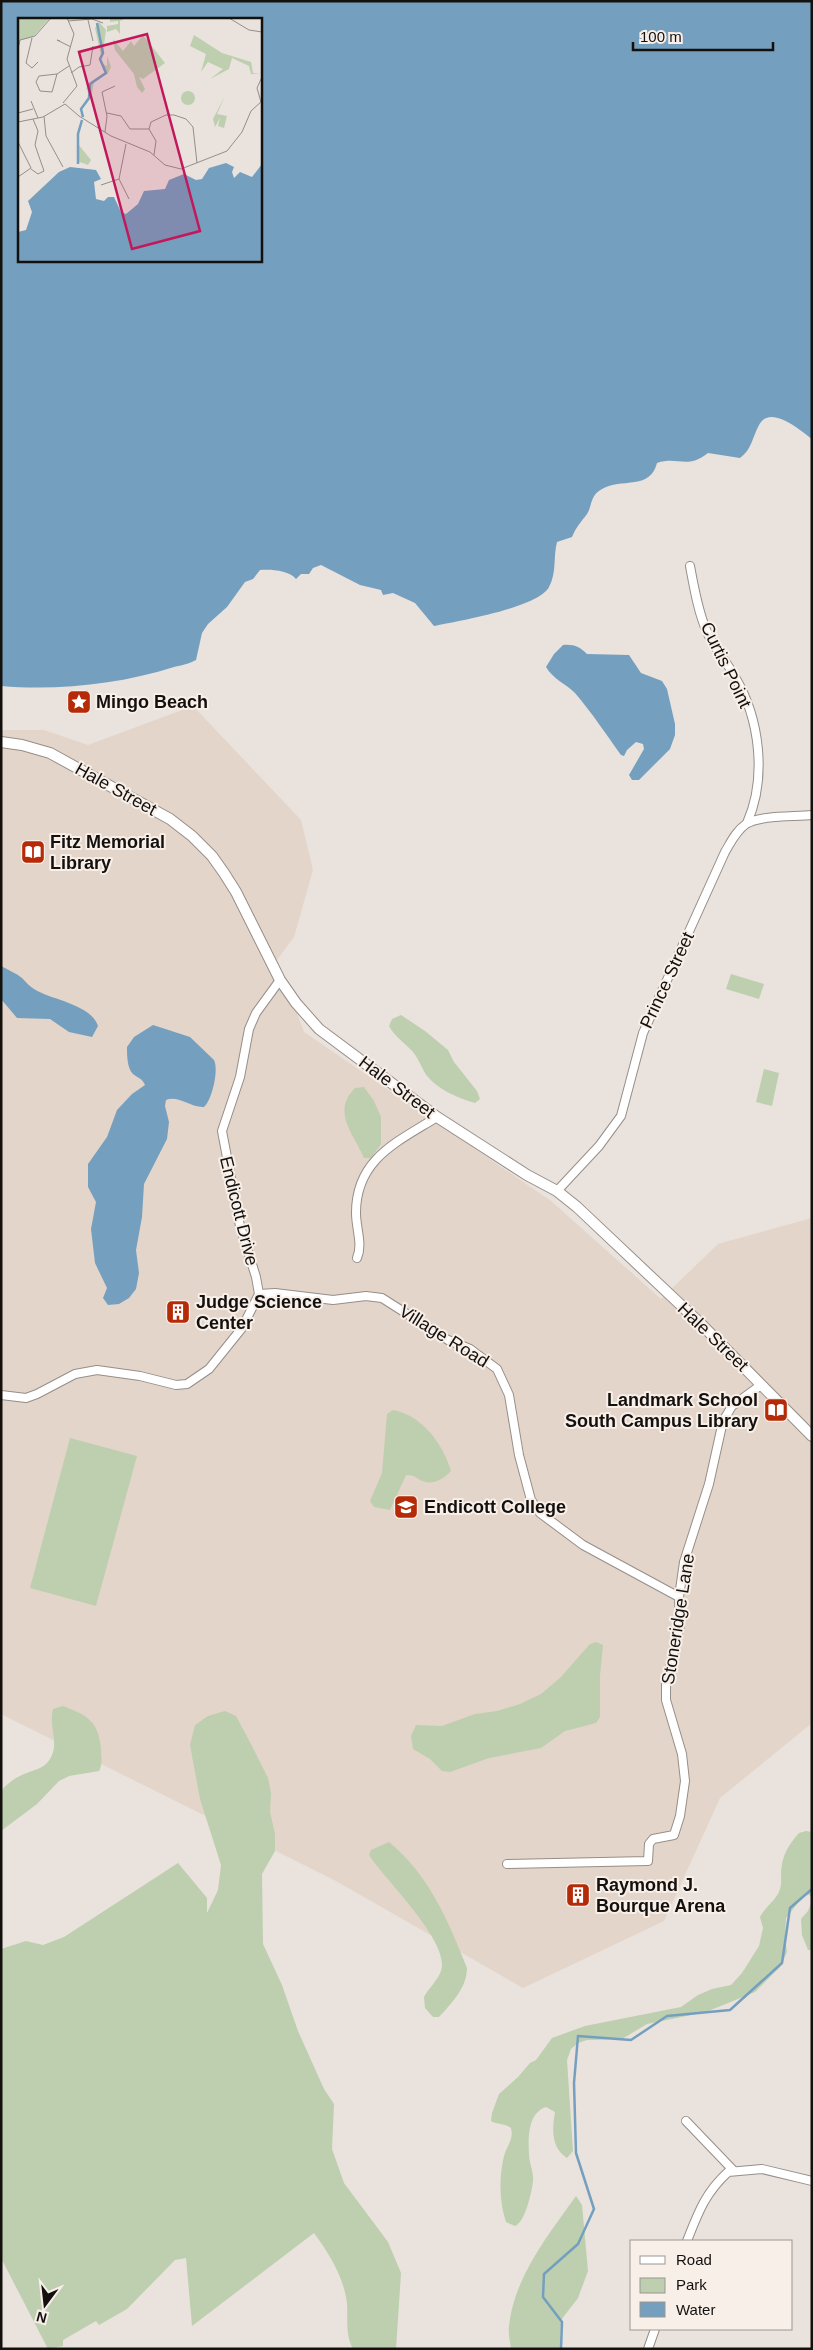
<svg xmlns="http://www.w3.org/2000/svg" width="813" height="2350" font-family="Arial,sans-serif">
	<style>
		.built { fill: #e3d5c9 }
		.green { fill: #bdcfaf }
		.water { fill: #759fbf; fill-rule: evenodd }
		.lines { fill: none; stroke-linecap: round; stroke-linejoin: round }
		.stream { stroke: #759fbf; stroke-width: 2.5 }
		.street-casing { stroke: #968e89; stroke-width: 10 }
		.secondary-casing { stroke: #968e89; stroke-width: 12 }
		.street { stroke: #fff; stroke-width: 8 }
		.secondary { stroke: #fff; stroke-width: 10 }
		.labels { text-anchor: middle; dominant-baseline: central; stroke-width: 4; stroke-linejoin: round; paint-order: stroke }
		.street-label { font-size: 18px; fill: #13100e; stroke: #f8efe9 }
		.poi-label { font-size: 18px; font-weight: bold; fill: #13100e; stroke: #f8efe9; text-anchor: start }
		.inset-river { fill: none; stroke: #759fbf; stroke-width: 2.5 }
		.inset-road { fill: none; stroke: #948e8a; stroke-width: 1 }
		.view { fill: #c2185b; fill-opacity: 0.15; stroke: #c2185b; stroke-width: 2.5 }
		.inset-edge { fill: none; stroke: #13100e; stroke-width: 2.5 }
	</style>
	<rect width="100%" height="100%" fill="#eae2dc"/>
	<path class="built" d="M193,706L301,820L313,870L294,937L277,960L304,1032L551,1201L661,1299L718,1244L812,1218V1723L720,1798L664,1921L523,1988L336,1881L1,1714V730H44L88,745Z"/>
	<path class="green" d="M731,974L764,984L759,999L726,989Z
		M401,1015L425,1031L448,1050L454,1062L477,1091L480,1099L475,1103C458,1098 439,1090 427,1076C422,1069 419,1059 413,1052C405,1043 395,1037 389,1026L392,1019Z
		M764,1069L779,1073L772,1106L756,1102Z
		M364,1087L374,1101L381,1117V1144L371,1158H364C354,1134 331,1112 355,1088Z
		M393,1410C422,1415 443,1444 451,1471C445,1478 435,1484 425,1482C416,1479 417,1475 406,1475L390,1510L374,1507L370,1501L382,1473L387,1414Z
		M70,1438L137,1456L96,1606L30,1588Z
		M596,1642L603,1645L600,1675V1717L596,1723L565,1731L541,1748L489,1758L450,1772L442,1771L430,1759L413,1749L411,1736L416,1725L442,1726L475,1714L497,1711L520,1704L541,1694L561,1677L590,1644Z
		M63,1706C88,1716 98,1720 101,1749C101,1758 103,1763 99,1771L69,1776L59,1781L37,1804L1,1831V1791C6,1785 13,1779 20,1776C33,1769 48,1770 53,1752C57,1740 49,1724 53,1709Z
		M225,1711L236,1716L251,1744L268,1778L271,1793L270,1812L275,1834V1851L262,1874L263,1944L282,1985L298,2031L324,2089L334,2104L332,2149L344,2183L388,2242L401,2273L396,2349H353C345,2334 348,2319 347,2303C344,2278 329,2253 314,2233L192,2326L186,2258L175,2260L127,2309L99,2325L96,2321L63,2340V2346L48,2349L1,2258V1949L26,1941L43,1945L64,1937L178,1863L207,1898V1913L218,1890L221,1865L200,1799L190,1745L195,1725L208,1716Z
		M806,1831L812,1832V1900L810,1895L805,1894L786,1918L785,1939L787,1952L784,1959L780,1967L755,1992L706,2012L647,2024L622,2039L587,2040L578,2043L571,2049L567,2060L573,2151L567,2158C551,2148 552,2129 555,2112L546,2107C528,2113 528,2137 529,2154C529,2163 534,2172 533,2181C532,2191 525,2223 515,2226L506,2222C499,2201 499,2177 504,2156C507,2145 514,2140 511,2128C504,2123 498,2125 491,2121L492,2113L499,2094L518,2077L530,2063L536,2060L552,2038L585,2026L681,2007L698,1995L712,1989L731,1985L742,1973L759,1946L763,1928L760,1917C765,1907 775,1901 779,1892C782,1884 781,1880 781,1872C782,1856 788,1845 799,1833Z
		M389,1842C429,1875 448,1920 467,1968C467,1987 452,2003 439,2017H433L425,2008L424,1997C428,1989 438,1980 441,1971C451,1942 384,1879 369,1855L371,1850Z
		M812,1901V1950H808L802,1935L801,1919L808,1911Z
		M576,2196L582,2205L588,2271L578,2298L561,2320L560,2349H511C510,2341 508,2333 509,2326C514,2277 549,2234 576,2196Z"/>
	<path class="water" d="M1,1H812V439C800,430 770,404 759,425C752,438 752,449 740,458L708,453C686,470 679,456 657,463C650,489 626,479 606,487C589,494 593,505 587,514C581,522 576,527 572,537L557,542C553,557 557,572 549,587C538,608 457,621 434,626L415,603L393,593L383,595L381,590L360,585L321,565L313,568L309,574H301L296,579C289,570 270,569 260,570L253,579L245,582L227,607L208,624L202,633L196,660C189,664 182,665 174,667C121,684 57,691 1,686ZM19,19H260V260H19Z
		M563,645C574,644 580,647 587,654L629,655L641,673L662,681L667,689L675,724V735L670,749L639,780H632L629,775L644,749L643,744L636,742L627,750L624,756L621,755C606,734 592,713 575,693C566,684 553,679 546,667L554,654Z
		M1,966C8,970 16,973 22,978C26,982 29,986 34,989C51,1000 91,1004 98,1026L92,1037L69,1032L50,1019L17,1018L1,999Z
		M153,1025L190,1037L214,1060C219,1070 212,1100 204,1107C191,1108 178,1095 166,1100L165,1106L169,1122L167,1139L144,1184L142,1217L136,1250L139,1273L136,1289L129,1298L119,1304L108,1305L103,1298L107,1288L95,1263L91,1229L96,1202L88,1187V1164L107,1137L117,1110L132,1094L145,1085C142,1078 138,1078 133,1074C127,1068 127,1055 127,1047L134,1037Z"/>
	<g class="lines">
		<path class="stream" d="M561,2349L562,2322L543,2297L544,2274L578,2244L594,2209L576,2153L574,2083L578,2036L631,2040L667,2016L730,2010L782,1963L790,1908L812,1889"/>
		<defs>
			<path id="street" d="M690,566C694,587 698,612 707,632C714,648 727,662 735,677C760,719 767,778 747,823
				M557,1191L599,1146L621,1116L643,1033L725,852C731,842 736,831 746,824C760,815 795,817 812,815
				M357,1258C363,1244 356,1229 356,1213C356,1159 397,1142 437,1117
				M259,1294L275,1293L333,1300L366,1296L382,1298L448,1340L470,1349L497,1369L509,1395L519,1455L531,1500L540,1513L583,1545L679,1597
				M1,1395L26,1398L37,1394L75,1374L97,1370L140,1376L176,1385L187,1384L209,1369L242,1328L259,1294L256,1277L240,1226L222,1131L240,1077L249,1029L256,1013L280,980
				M507,1864L648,1861L649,1844L653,1839L674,1835L680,1816L685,1781L682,1754L666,1700V1685L680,1625L679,1597L684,1562L709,1484L723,1421L732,1406L761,1385
				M686,2121L733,2170
				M687,2241C698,2213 705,2193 728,2172L762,2169L812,2181
				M648,2349L655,2329"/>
			<path id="secondary" d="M1,742L22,745L50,753L170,819L192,836L212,856L224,873L236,892L280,980L296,1003L319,1029L437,1117L527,1175L557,1191L577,1207L702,1325L812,1436"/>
		</defs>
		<use href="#street" class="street-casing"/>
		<use href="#secondary" class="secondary-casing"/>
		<use href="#street" class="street"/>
		<use href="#secondary" class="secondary"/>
	</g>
	<defs>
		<symbol id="sight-square" viewBox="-11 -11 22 22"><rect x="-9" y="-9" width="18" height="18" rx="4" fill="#b62b07" stroke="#f8efe9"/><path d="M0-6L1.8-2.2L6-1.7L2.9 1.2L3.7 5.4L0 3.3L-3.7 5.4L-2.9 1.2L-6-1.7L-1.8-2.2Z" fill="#fff"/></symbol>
		<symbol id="library-square" viewBox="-11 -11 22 22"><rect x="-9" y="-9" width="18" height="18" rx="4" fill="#b62b07" stroke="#f8efe9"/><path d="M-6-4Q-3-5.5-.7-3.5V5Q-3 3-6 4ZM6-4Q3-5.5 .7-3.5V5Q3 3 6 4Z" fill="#fff"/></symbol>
		<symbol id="building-square" viewBox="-11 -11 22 22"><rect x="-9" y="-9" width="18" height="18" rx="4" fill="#b62b07" stroke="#f8efe9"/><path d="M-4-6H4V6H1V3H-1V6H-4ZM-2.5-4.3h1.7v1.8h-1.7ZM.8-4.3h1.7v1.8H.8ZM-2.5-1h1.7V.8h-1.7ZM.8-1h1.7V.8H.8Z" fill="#fff"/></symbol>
		<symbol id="university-square" viewBox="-11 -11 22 22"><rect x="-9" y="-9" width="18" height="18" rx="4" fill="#b62b07" stroke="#f8efe9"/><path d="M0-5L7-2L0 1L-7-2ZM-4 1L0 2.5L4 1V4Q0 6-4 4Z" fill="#fff"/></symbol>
	</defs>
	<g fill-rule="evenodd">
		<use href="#sight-square" x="65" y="688" width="28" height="28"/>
		<use href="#library-square" x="19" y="838" width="28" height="28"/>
		<use href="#building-square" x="164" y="1298" width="28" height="28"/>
		<use href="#library-square" x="762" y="1396" width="28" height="28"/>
		<use href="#university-square" x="392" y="1493" width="28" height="28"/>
		<use href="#building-square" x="564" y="1881" width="28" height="28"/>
	</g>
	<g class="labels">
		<g class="street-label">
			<text transform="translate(726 665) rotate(64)">Curtis Point</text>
			<text transform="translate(116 789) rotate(29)">Hale Street</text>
			<text transform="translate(667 980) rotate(-65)">Prince Street</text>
			<text transform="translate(397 1087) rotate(37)">Hale Street</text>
			<text transform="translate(239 1211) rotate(76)">Endicott Drive</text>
			<text transform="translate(444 1336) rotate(32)">Village Road</text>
			<text transform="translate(713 1337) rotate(44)">Hale Street</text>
			<text transform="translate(678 1619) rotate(-81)">Stoneridge Lane</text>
		</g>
		<g class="poi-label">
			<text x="96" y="702">Mingo Beach</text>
			<text x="50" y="842">Fitz Memorial<tspan x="50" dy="21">Library</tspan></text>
			<text x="196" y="1302">Judge Science<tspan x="196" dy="21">Center</tspan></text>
			<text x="758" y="1400" text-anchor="end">Landmark School<tspan x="758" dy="21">South Campus Library</tspan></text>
			<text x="424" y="1507">Endicott College</text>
			<text x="596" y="1885">Raymond J.<tspan x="596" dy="21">Bourque Arena</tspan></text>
		</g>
	</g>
	<g transform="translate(18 18)">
		<rect width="244" height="244" fill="#eae2dc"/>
		<path d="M0,0H31V1L15,19L0,23ZM92,0H108L102,3V16L98,11L89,14V8L100,6V3L92,4ZM81,4L88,12L84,42L77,10ZM125,17L147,45L125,61L121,59L127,71L124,75L119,69L116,56L97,32L95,21L105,33L113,23L116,28ZM176,17L204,35L233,44L235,55L243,56H233L231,48L214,40L211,51L192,61L205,51L190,44L183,54L188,36L172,28ZM89,38L93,49L90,55L76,63L74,76L68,87L71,78L68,69L72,72L74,63L88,54L85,46L89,48ZM163 80a7 7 0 1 1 14 0a7 7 0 1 1-14 0ZM207,78L199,96L209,98L206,110L200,108L202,100L197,109L195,101ZM60,126L73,142L70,147L59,143Z" fill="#bdcfaf"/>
		<path d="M208,145L216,149L214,154L216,160L222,154L234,159L244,146V243H0V214L8,212L14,194L10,183L41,154L52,149L78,152L83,161L76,164L78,181L86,183L90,179H96L103,194L108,196L120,186L126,173L147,171L151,162L166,156L178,162L184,161L191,150Z" fill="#759fbf"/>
		<path class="inset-river" d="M65,99L63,91L71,80L72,66L88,55L82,41L85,35L79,5M60,146V116L64,102"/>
		<path class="inset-road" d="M211,0L231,12L244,14M70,2L75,23M50,3L74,1L85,5M14,20L8,45L14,50L20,44M42,23L39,22L53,29M0,31L2,22L17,18L33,0M53,55L61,49L72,47L75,28M39,56L34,74L22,73L18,64L21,58L39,56L51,48M13,83L20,100M243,84L239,70L244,59M45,85L59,68L49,41L56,16L49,0M0,95L15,91M89,95L103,98L112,111H131M26,98L28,118L45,149M0,104L25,99L47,86L61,98L93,118L132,134L147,147L163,151L209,133L224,114L233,93L244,83M87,114L89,98L84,74L97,68M0,124L13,150L0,159M136,137L138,123L131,111L133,104L148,97H156L168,101L175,109L179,145M13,151L20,156L26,153L17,127L20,113L15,101M101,161L111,181M83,167L101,161L108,126"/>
		<path class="view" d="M129,16L182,213L114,231L61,34Z"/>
		<rect width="244" height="244" class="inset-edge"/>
	</g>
	<rect width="813" height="2350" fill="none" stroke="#13100e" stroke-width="5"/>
	<rect x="630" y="2240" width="162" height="90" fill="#f8efe9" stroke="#9c9691"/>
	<rect x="640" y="2256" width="25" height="8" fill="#ffffff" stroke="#9c9691"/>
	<text x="676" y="2265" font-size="15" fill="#13100e">Road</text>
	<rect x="640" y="2278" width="25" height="15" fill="#bdcfaf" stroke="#9c9691"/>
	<text x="676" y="2290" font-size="15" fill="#13100e">Park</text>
	<rect x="640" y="2302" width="25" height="15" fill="#759fbf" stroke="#9c9691"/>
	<text x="676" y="2315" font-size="15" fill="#13100e">Water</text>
	<g transform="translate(45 2305) rotate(195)" stroke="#f8efe9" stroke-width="4" paint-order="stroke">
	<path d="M0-4L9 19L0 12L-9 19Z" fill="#13100e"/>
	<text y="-8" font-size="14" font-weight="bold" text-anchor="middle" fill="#13100e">N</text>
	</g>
	<path d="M633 42v8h140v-8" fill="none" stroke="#13100e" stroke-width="2.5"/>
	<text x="640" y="42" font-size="15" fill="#13100e" stroke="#f8efe9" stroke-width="4" paint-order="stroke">100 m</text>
</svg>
